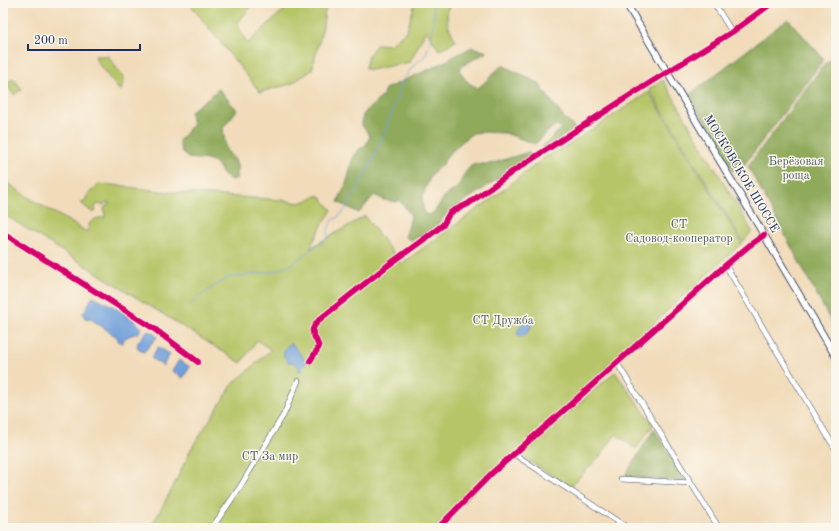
<svg xmlns="http://www.w3.org/2000/svg" width="839" height="531" font-family="'Old Standard TT',serif">
	<style>
		.green { fill: #b6c567; stroke: #687a62 }
		.forest { fill: #90aa5c; stroke: #566c5d }
		.water { fill: #71a0da; stroke: #46689c }
		.lines { fill: none; stroke-linecap: round; stroke-linejoin: round }
		.stream { stroke: #71a0da; stroke-width: 1 }
		.minor-casing { stroke: #3b496c; stroke-width: 6 }
		.major-casing { stroke: #3b496c; stroke-width: 8 }
		.minor { stroke: #fff; stroke-width: 5 }
		.major { stroke: #fff; stroke-width: 6 }
		.cycleway-casing { stroke: #fbf7ec; stroke-width: 8 }
		.cycleway { stroke: #d6006c; stroke-width: 6 }
		.labels { text-anchor: middle; dominant-baseline: central; stroke-width: 3; stroke-linejoin: round; paint-order: stroke }
		.park-label { font-size: 12px; fill: #4a5c61; stroke: #fbf7ec }
		.street-label { font-size: 12px; fill: #1b2f5e; stroke: #fbf7ec }
	</style>
	<rect width="100%" height="100%" fill="#fbf7ec"/>
	<filter id="ink" filterUnits="userSpaceOnUse"><feTurbulence type="fractalNoise" baseFrequency=".025" numOctaves="2"/><feDisplacementMap in="SourceGraphic" scale="8" xChannelSelector="R" yChannelSelector="G"/><feConvolveMatrix kernelMatrix="1 2 1 2 8 2 1 2 1" color-interpolation-filters="sRGB"/></filter>
	<filter id="wash" filterUnits="userSpaceOnUse"><feTurbulence type="fractalNoise" baseFrequency=".012" numOctaves="4" result="noise"/><feDisplacementMap in="SourceGraphic" scale="16" xChannelSelector="R" yChannelSelector="G"/><feGaussianBlur stdDeviation="0.9" result="paint"/><feColorMatrix in="noise" values="0 0 0 0 0 0 0 0 0 0 0 0 0 0 0 0 0 1.4 0 .05"/><feComposite in="paint" operator="in"/></filter>
	<g filter="url(#wash)">
		<rect width="100%" height="100%" fill="#f1dbba"/>
		<path class="green" d="M189,3H254L237,24L247,44L288,6L303,3H331L325,10L323,26L312,70L291,84L260,92Z
			M415,3H450C444,22 448,25 456,41L439,50L426,30L410,62L370,70L365,68L368,56L377,44L390,45L407,30Z
			M95,56H108L123,77L124,84L120,91L97,62Z
			M13,78L22,89L14,95L6,84Z
			M663,80L752,231L743,242L649,89Z
			M649,92L742,243L669,309L563,410L493,471L438,528H148L155,520L174,485L191,449L233,384L271,350L257,340L241,363L3,214V180L31,199L87,232C88,229 88,227 89,225C91,219 100,217 105,218L104,208L110,203L108,202L103,205L97,204L95,208L96,211L93,213L81,203L85,201C87,193 93,190 99,184L124,186H127L128,187L168,192L281,200L300,203L319,195L332,210L322,225L310,248L365,216L401,264L493,198L544,158L570,144Z
			M615,372L637,402L653,425L636,449L616,434L602,454L570,487L523,457V452Z"/>
		<path class="forest" d="M788,19L824,59L744,165L733,171L689,95Z
			M472,47L487,52L462,66L460,70C464,80 469,84 478,88L484,83L502,65L538,83L564,118L575,128L549,146L545,148L542,147L561,129L558,126L553,127L535,144L505,133L483,132L473,133L466,138L446,157L443,164L435,170L429,180L422,197L424,213L428,215L433,213L440,204L444,197L458,187L465,173L471,166L475,164H490L529,152L532,156L450,211L434,228L424,235L411,240L405,237L409,225L411,215L399,200L396,202L384,200L374,195L359,213L338,202C340,195 344,190 346,184C352,168 349,153 366,145L370,136L362,125L363,115L368,109L382,97L385,89L438,65Z
			M836,58V331L748,166L826,62Z
			M219,89L237,110L223,128L226,150L235,160L238,169L237,178L231,180L223,174L218,165L210,160L188,158L182,152L179,141L193,124L190,112Z
			M654,429L686,481L624,477Z"/>
		<path class="water" d="M93,296C110,305 128,313 141,327L139,333C132,335 124,336 122,343L119,342L117,337L91,319L85,318L83,314Z
			M527,321L530,322L532,325C529,330 526,337 519,337L517,331L524,322Z
			M147,331C152,331 154,333 157,337L144,352L141,351L137,347L138,342Z
			M290,344H292C297,350 302,355 306,362L301,371H299V366L291,362L289,363L283,355L286,347Z
			M158,347L170,354L163,366L151,358Z
			M179,360L190,367L183,378L172,371Z"/>
		<g class="lines">
			<path class="stream" d="M187,308L198,297L227,278L276,271L293,263L328,238V230L331,222L343,213L353,197L377,152L397,98L402,81L415,64L426,55L432,33L434,12L432,3"/>
		</g>
	</g>
	<g filter="url(#ink)">
		<g class="lines">
			<defs>
				<path id="minor" d="M714,3L732,32
					M3,233L153,328L198,362
					M726,266L836,450
					M310,361L319,347C314,332 307,333 320,319L387,266L427,237L443,225L449,214L453,211L468,204L512,172L629,96L732,32L772,3
					M617,363L719,528
					M514,454L628,528
					M621,479L691,483
					M212,528L240,487L284,414L298,381
					M438,528L492,473L571,404L727,264L750,245L764,235"/>
				<path id="major" d="M626,3L764,235L836,357"/>
			</defs>
			<use href="#minor" class="minor-casing"/>
			<use href="#major" class="major-casing"/>
			<use href="#minor" class="minor"/>
			<use href="#major" class="major"/>
			<defs>
				<path id="cycleway" d="M3,233L153,328L198,362
					M310,361L319,347C314,332 307,333 320,319L387,266L427,237L443,225L449,214L453,211L468,204L512,172L629,96L732,32L772,3
					M438,528L492,473L571,404L727,264L750,245L764,235"/>
			</defs>
			<use href="#cycleway" class="cycleway-casing"/>
			<use href="#cycleway" class="cycleway"/>
		</g>
	</g>
	<g class="labels">
		<g class="park-label">
			<text x="796" y="162">Берёзовая<tspan x="796" dy="14">роща</tspan></text>
			<text x="679" y="225">СТ<tspan x="679" dy="14">Садовод-кооператор</tspan></text>
			<text x="503" y="321">СТ Дружба</text>
			<text x="270" y="457">СТ За мир</text>
		</g>
		<g class="street-label">
			<text transform="translate(741 174) rotate(59)">МОСКОВСКОЕ ШОССЕ</text>
		</g>
	</g>
	<rect width="839" height="531" fill="none" stroke="#fbf7ec" stroke-width="16"/>
	<path d="M28 44v6h112v-6" fill="none" stroke="#1b2f5e" stroke-width="2"/>
	<text x="34" y="44" font-size="12" fill="#1b2f5e" stroke="#fbf7ec" stroke-width="3" paint-order="stroke">200 m</text>
</svg>
